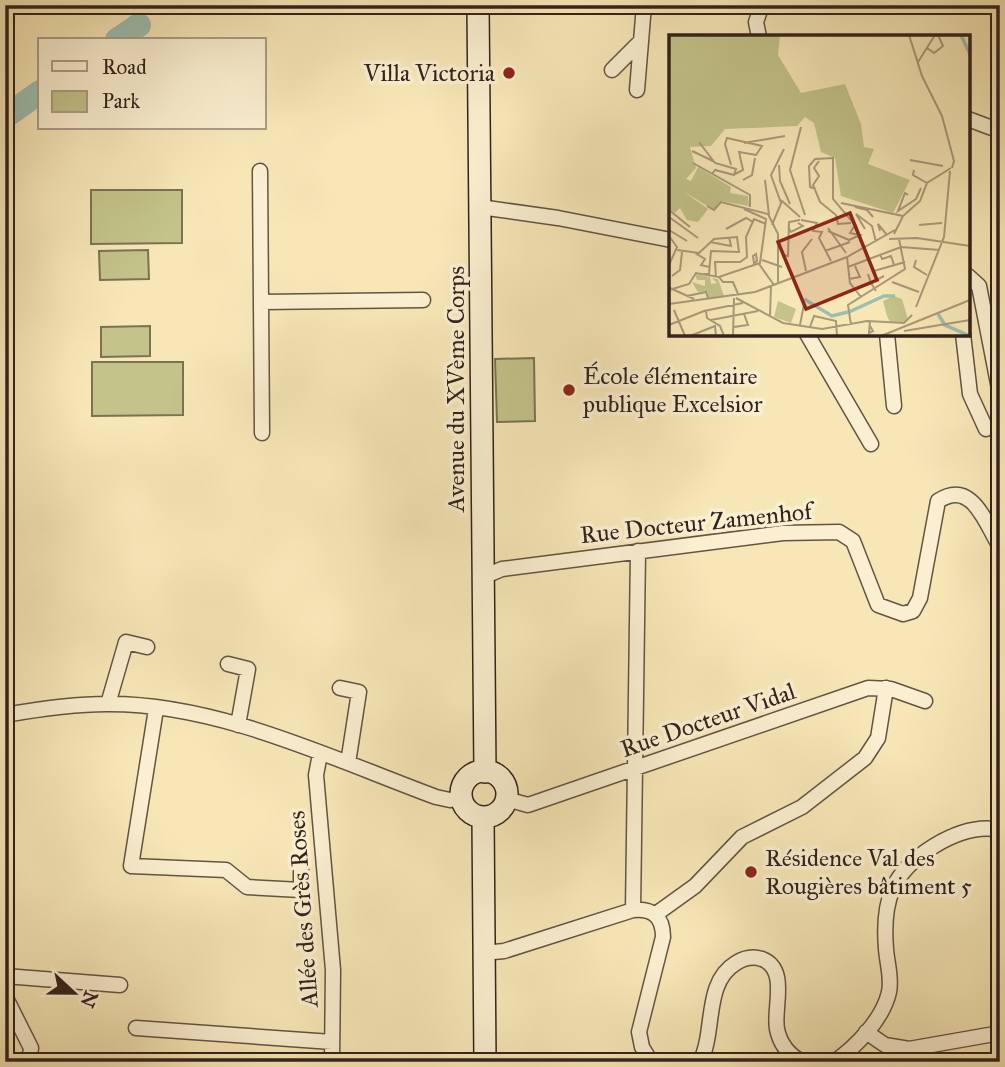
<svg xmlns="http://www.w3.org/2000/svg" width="1005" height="1067" font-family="'IM FELL Great Primer',serif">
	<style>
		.green { fill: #c3c38a; stroke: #7a7353; stroke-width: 2 }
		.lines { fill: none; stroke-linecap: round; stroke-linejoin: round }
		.river { stroke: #9dbfb1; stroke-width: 24 }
		.street-casing { stroke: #635443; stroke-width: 17 }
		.secondary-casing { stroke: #32231c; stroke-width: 24 }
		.street { stroke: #faefd0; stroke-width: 14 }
		.secondary { stroke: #faefd0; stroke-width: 21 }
		.poi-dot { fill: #8f2418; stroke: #faefd0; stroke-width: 2.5 }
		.labels { text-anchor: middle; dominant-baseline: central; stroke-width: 7; stroke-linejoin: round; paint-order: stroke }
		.poi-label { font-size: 24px; fill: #32231c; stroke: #faefd0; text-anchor: start }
		.street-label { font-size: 24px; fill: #32231c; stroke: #faefd0 }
		.inset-river { fill: none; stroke: #9dbfb1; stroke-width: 3.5 }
		.inset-road { fill: none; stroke: #a89979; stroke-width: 2 }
		.view { fill: #8f2418; fill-opacity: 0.15; stroke: #8f2418; stroke-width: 3.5 }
		.inset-edge { fill: none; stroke: #32231c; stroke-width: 3.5 }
	</style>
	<rect width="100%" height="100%" fill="#f7e7b7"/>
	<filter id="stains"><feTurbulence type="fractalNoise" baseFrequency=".00286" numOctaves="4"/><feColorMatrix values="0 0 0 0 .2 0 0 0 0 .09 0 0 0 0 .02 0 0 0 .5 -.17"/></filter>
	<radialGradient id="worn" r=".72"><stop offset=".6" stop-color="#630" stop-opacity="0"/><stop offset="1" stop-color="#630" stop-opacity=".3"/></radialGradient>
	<path class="green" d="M91,190H182V243L91,244Z
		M148,250L149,279L100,280L99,251Z
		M150,326V356L101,357V327Z
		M534,358L535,421L497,422L495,359Z
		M92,362H183V415L92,416Z"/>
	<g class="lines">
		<path class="river" d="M117,40L139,25
			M5,117L40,92"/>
		<defs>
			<path id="street" d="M759,37L756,22L762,5
				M612,70L640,42
				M637,90L644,5
				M968,119L1000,131
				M260,171L261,302
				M480,207L558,218L671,240
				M968,276L979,286L1000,394
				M807,334L871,444
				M887,334L894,406
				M963,334L970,394L986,429
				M262,433L261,302L423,300
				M483,577L502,569L783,533L839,532L853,541L878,605L903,614L913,611L920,598L938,501C972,479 985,522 1000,547
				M228,664L248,669L238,725
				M340,688L359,692L348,763
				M108,704L126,642L147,647
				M156,709L131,866L226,870L247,887L301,890V861
				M5,715C39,709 72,704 107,704C218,703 333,759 436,797L450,800L462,797
				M320,754L316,775L333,970L332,1062
				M506,799L528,805L868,688L891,689L925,701
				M633,910L638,551
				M656,914L695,886L742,837L802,807L865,758L878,738L886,688
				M483,953L504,951L633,910C653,908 663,917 663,937L639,1032L642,1047L651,1062
				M5,976L120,985
				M5,996L31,1048L29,1062
				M136,1028L332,1042
				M866,1032L885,1045L909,1049L1000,1033
				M700,1062C716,1031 703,983 736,963C744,958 753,956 762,959C789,969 773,1009 777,1029C780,1044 789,1055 802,1062
				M834,1062C856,1047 883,1019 889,992C892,978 887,963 886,949C882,900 892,872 934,846C954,834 977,825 1000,830"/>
			<path id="secondary" d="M478,5L485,772
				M461 794a23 23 0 1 1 46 0a23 23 0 1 1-46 0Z
				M483,817L485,1062"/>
		</defs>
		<use href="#street" class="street-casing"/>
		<use href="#secondary" class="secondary-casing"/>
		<use href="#street" class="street"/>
		<use href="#secondary" class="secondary"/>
	</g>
	<g class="poi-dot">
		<circle cx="509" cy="73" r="7"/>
		<circle cx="569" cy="390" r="7"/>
		<circle cx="751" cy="872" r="7"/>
	</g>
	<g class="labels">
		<g class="poi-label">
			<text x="495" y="73" text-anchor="end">Villa Victoria</text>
			<text x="583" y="376">École élémentaire<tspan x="583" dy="28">publique Excelsior</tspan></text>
			<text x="765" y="858">Résidence Val des<tspan x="765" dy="28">Rougières bâtiment 5</tspan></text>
		</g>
		<g class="street-label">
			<text transform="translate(456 389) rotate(-90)">Avenue du XVème Corps</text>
			<text transform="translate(696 523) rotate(-6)">Rue Docteur Zamenhof</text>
			<text transform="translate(708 720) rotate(-19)">Rue Docteur Vidal</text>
			<text transform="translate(303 909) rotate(-94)">Allée des Grès Roses</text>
		</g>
	</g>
	<g transform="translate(669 35)">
		<rect width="301" height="301" fill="#f7e7b7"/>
		<path d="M0,0H111L109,20L132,58L176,49L192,89L195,112L205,114L199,129L241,145L224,178L172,161L166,123L152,117L145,88L136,82L128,91L56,94L42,111L21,112L27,133L17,144L22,146L29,132L62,152L61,158L79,161L80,171L52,166L45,175L14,156L39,174L29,187L18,185L11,173L6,178L0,174ZM26,239L41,242L42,249L48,248L43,243L49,244L55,261L39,263L38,256L29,257L23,247L36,251V245H28ZM225,261L233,264L239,284L236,287H221L218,281L214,266ZM109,266L127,274L122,288L105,282Z" fill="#c3c38a"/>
		<path class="inset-river" d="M292,0L301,19M135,264L163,281L179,277M180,277L215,261H226M269,279L276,290L301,301"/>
		<path class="inset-road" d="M240,0L253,41L273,81L285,126L283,133M258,13L265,18L274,11L269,0M249,27L266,0M132,92L121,135L136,180M30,107L46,128L67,134L65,140L46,135L43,139M75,108L116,101M23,116L44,126M241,125L274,131M150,126L145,133L150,141L144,150L151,167L167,180L169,189L182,188M24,128L81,160V172M62,130L56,109L58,103L93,111L87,120L70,117L74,135L66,139M110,130L111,146L121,169M245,135L244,140L258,148M74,145L83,140L86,123M96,145L100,180M147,154L141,152L140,131L146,124L164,123V164L186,190L181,198L191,200L180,205M239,160L236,158L229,176L247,164L252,153M112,168L102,140L115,114M172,168L234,181M38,171L45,175L52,167L99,179L109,199V248M186,172L198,175L204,182M0,175L21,192M0,182L29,203M132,185L148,188L144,196L153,197L150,203L162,226M103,190L113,166L131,182M250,190L273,188M119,192L122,197L134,191L129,188M159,193L177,218M57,194L77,183L84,187M196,194L187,179L203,191L207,207M0,195L18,206M159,196L180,205M211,196L209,189L218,200M225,199L234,181L251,166L258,148L282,133M0,201L8,212L0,230M220,204L248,203L301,211M41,207L62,211L60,202M8,215L30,218L45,204L68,202L70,217L42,216L40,239H35M156,216L181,207M26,218L36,224L32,230L40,232M87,219L88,226L85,228L84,221ZM211,219L213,224L222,221L225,230M113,220L119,221L120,187L131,185M178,222L181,248L192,262M93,225L113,232M247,225L245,232L258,240M90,229L105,250M179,232L232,212L271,215M137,236L133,217L143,204M199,239L202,248L215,241M3,241L11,235L13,217M47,242L46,227H71L78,222L77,202L85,184L97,189M50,242L54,247H64L69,259M207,242L205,236L236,227M180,244L191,242L186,231M223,247L250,257M1,253L25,264M0,255L20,249L27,238L50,242L91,228L97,184L75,174M185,255L202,248L207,256M18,261L37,257L39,263M67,263L114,288L153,294L198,286L235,288L243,280M0,269L86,257L178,222L226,195M247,272L275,202L281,136M5,275L16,301M37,276L38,283L51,291L55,301M101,281L102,251M42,285L89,276M201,286L200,298L204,296L201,291M0,290L35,276L74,268M131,290L135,269M182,290L179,270L236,234L230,204M65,292L79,290L75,279M141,292L145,281L167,286L168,301M235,296L301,285M21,301L46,291L47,301M64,301L65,263M212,301L301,265"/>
		<path class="view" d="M181,178L208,245L137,274L109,207Z"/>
		<rect width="301" height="301" class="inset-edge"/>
	</g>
	<rect width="1005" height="1067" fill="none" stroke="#f7e7b7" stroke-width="28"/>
	<rect x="7" y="7" width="991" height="1053" fill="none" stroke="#32231c" stroke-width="3.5"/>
	<rect x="14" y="14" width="977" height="1039" fill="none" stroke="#32231c" stroke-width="2"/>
	<rect x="38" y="38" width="228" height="91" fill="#faefd0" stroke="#aa9d88" stroke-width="2"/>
	<rect x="52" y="61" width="35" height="10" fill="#faefd0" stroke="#aa9d88" stroke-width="2"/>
	<text x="102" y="74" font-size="21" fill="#32231c">Road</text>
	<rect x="52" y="91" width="35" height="21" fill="#c3c38a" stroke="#aa9d88" stroke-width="2"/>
	<text x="102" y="108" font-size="21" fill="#32231c">Park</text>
	<g transform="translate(74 993) rotate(112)" stroke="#faefd0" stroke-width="5" paint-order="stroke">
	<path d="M0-5L12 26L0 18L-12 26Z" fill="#32231c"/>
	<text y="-10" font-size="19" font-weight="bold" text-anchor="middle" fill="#32231c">N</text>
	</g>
	<rect width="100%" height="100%" filter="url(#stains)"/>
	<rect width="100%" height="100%" fill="url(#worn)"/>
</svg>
